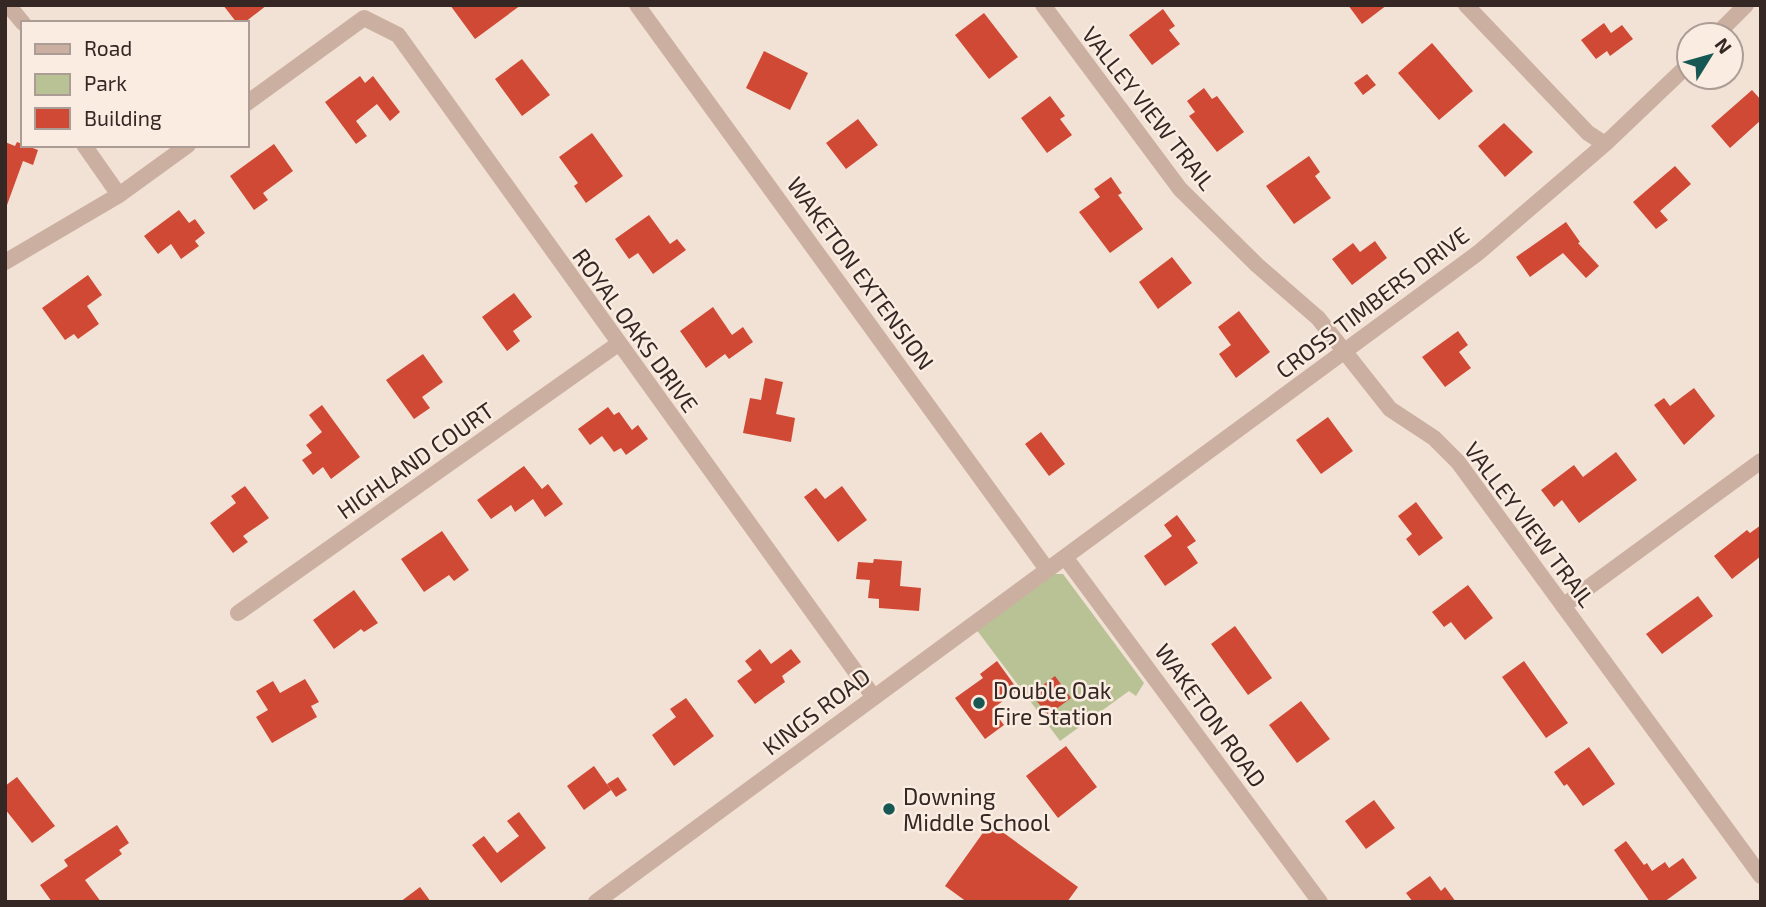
<svg xmlns="http://www.w3.org/2000/svg" width="1766" height="907" font-family="'Exo 2',sans-serif">
	<style>
		.green { fill: #b8c294 }
		.building { fill: #d04935 }
		.lines { fill: none; stroke-linecap: round; stroke-linejoin: round }
		.minor { stroke: #cbafa0; stroke-width: 16 }
		.poi-dot { fill: #175855; stroke: #faece1; stroke-width: 2.5 }
		.labels { text-anchor: middle; dominant-baseline: central; stroke-width: 5; stroke-linejoin: round; paint-order: stroke }
		.street-label { font-size: 23px; fill: #342724; stroke: #faece1 }
		.poi-label { font-size: 23px; fill: #342724; stroke: #faece1; text-anchor: start }
	</style>
	<rect width="100%" height="100%" fill="#f2e1d5"/>
	<path class="green" d="M1054,574H1063L1144,683L1136,696L1129,691L1060,741L976,629Z"/>
	<path class="building" d="M223,5H267L244,23H237Z
		M450,5H521L475,39Z
		M1348,5H1387L1362,24Z
		M1163,9L1175,26L1169,30L1180,44L1152,65L1129,35Z
		M984,13L1018,57L989,79L955,35Z
		M1604,23L1611,33L1622,25L1633,39L1610,56L1607,51L1596,59L1581,40Z
		M1432,43L1473,91L1439,120L1398,73Z
		M764,51L808,73L790,110L746,88Z
		M522,59L550,95L522,116L495,79Z
		M1367,74L1376,85L1363,95L1354,83Z
		M360,76L365,83L373,76L400,112L390,121L377,104L356,121L367,136L356,144L325,102Z
		M1204,88L1212,99L1217,96L1244,132L1217,152L1189,116L1195,112L1187,101Z
		M1752,90L1761,100V120L1730,148L1711,126Z
		M1050,96L1065,116L1060,119L1072,135L1047,153L1021,118Z
		M858,119L878,145L846,169L826,143Z
		M1504,123L1533,152L1505,177L1478,146Z
		M592,133L623,176L586,203L574,186L578,183L559,157Z
		M5,142L15,146L17,142L38,150L33,165L23,161L7,205Z
		M274,144L293,171L263,193L268,200L254,210L230,176Z
		M1309,156L1320,172L1315,176L1331,198L1294,224L1266,186Z
		M1675,166L1691,184L1660,211L1668,220L1656,229L1633,202Z
		M1111,177L1122,193L1118,195L1143,229L1110,253L1079,212L1100,197L1094,189Z
		M179,210L189,223L195,219L205,233L195,241L199,246L181,259L171,244L158,254L144,236Z
		M649,215L670,244L677,239L686,250L653,274L638,253L629,259L615,239Z
		M1566,222L1580,242L1578,243L1599,266L1586,278L1563,253L1530,277L1516,257Z
		M1375,241L1387,258L1352,285L1332,259L1353,243L1360,252Z
		M1172,257L1192,283L1158,309L1139,282Z
		M88,275L102,295L87,306L99,324L78,339L74,334L65,340L42,308Z
		M514,293L532,317L513,331L520,341L507,351L482,317Z
		M713,307L732,335L743,327L753,342L729,359L725,354L706,368L680,331Z
		M1239,311L1270,352L1236,378L1219,354L1231,345L1218,327Z
		M1458,331L1468,345L1459,352L1471,368L1445,387L1422,357Z
		M423,354L443,382L422,397L430,408L414,419L386,380Z
		M765,378L783,382L776,414L795,418L791,442L743,433L750,398L761,400Z
		M1694,388L1715,416L1684,445L1654,405L1664,398L1670,406Z
		M322,405L360,457L331,479L323,467L313,475L302,460L312,453L306,445L322,432L309,415Z
		M608,407L614,415L619,412L632,430L638,425L648,439L626,455L621,448L614,452L602,436L590,445L578,429Z
		M1328,417L1353,451L1321,474L1296,440Z
		M1041,432L1065,464L1049,476L1025,444Z
		M1616,452L1637,480L1579,523L1562,500L1554,507L1541,490L1574,465L1583,477Z
		M524,466L542,489L548,484L563,504L545,517L533,499L515,512L511,505L491,519L477,500Z
		M245,486L269,518L243,536L248,542L233,553L210,523L236,503L231,496Z
		M842,486L867,520L838,542L804,497L816,488L825,499Z
		M1416,502L1443,538L1419,556L1406,539L1412,534L1398,516Z
		M1177,515L1196,541L1187,547L1198,563L1165,586L1144,556L1172,536L1164,525Z
		M1761,525V556L1732,579L1714,556L1747,530L1750,533Z
		M442,531L469,570L454,581L449,575L424,592L401,559Z
		M874,559L902,561L900,586L921,588L919,611L879,608V599L868,598L870,580L856,579L858,562L873,563Z
		M1468,585L1493,618L1465,640L1451,622L1444,627L1432,612Z
		M354,590L378,623L364,632L361,629L334,649L313,620Z
		M1698,596L1713,616L1662,654L1646,634Z
		M1235,626L1272,678L1248,695L1211,644Z
		M760,649L771,664L791,649L801,662L782,676L785,682L755,704L737,681L752,670L745,661Z
		M997,661L1018,690L992,709L1004,725L985,739L955,698L983,678L980,674Z
		M1524,661L1568,723L1546,738L1502,677Z
		M1055,676L1071,698L1048,715L1031,694Z
		M305,679L319,702L311,706L317,717L272,743L256,717L268,710L256,691L273,681L280,693Z
		M686,698L714,736L674,766L652,735L676,717L670,709Z
		M1301,701L1330,739L1297,763L1269,725Z
		M1066,746L1097,787L1058,818L1026,776Z
		M1589,747L1615,784L1583,806L1567,784L1564,786L1554,772Z
		M594,766L611,790L584,810L567,786Z
		M17,777L55,826L32,843L5,809V786Z
		M618,777L627,790L616,797L607,784Z
		M1374,800L1395,828L1366,849L1345,821Z
		M519,812L546,848L501,883L472,845L484,836L497,853L519,836L507,821Z
		M990,823L1078,887L1067,902H967L945,886Z
		M117,825L129,843L119,850L122,854L85,880L101,902H52L40,885L68,866L64,860Z
		M1626,841L1644,865L1647,863L1652,871L1665,862L1669,868L1683,858L1697,878L1664,902H1650L1614,850Z
		M1430,876L1441,891L1445,887L1456,902H1413L1406,893Z
		M420,887L431,902H400Z"/>
	<g class="lines">
		<path class="minor" d="M8,5L23,23
			M637,5L1046,568
			M1043,5L1180,189L1257,265L1318,318L1390,409L1434,438L1458,462L1761,876
			M1466,5L1588,133L1605,144
			M1716,35L1746,5
			M247,103L364,18L398,35L873,696
			M84,145L119,195
			M5,262L119,195L188,145
			M1065,557L1320,902
			M1563,606L1761,461
			M238,613L618,344
			M596,902L1478,253L1605,144L1689,64"/>
	</g>
	<g class="poi-dot">
		<circle cx="979" cy="703" r="7"/>
		<circle cx="889" cy="809" r="7"/>
	</g>
	<g class="labels">
		<g class="street-label">
			<text transform="translate(1149 108) rotate(52)">VALLEY VIEW TRAIL</text>
			<text transform="translate(861 273) rotate(54)">WAKETON EXTENSION</text>
			<text transform="translate(1372 302) rotate(-37)">CROSS TIMBERS DRIVE</text>
			<text transform="translate(636 330) rotate(54)">ROYAL OAKS DRIVE</text>
			<text transform="translate(415 460) rotate(-35)">HIGHLAND COURT</text>
			<text transform="translate(1530 524) rotate(53)">VALLEY VIEW TRAIL</text>
			<text transform="translate(816 711) rotate(-37)">KINGS ROAD</text>
			<text transform="translate(1211 715) rotate(54)">WAKETON ROAD</text>
		</g>
		<g class="poi-label">
			<text x="993" y="690">Double Oak<tspan x="993" dy="26">Fire Station</tspan></text>
			<text x="903" y="796">Downing<tspan x="903" dy="26">Middle School</tspan></text>
		</g>
	</g>
	<rect width="1766" height="907" fill="none" stroke="#342724" stroke-width="14"/>
	<rect x="21" y="21" width="228" height="126" fill="#faece1" stroke="#ab9d95" stroke-width="2"/>
	<rect x="35" y="44" width="35" height="10" fill="#cbafa0" stroke="#ab9d95" stroke-width="2"/>
	<text x="84" y="56" font-size="21" fill="#342724">Road</text>
	<rect x="35" y="74" width="35" height="21" fill="#b8c294" stroke="#ab9d95" stroke-width="2"/>
	<text x="84" y="91" font-size="21" fill="#342724">Park</text>
	<rect x="35" y="108" width="35" height="21" fill="#d04935" stroke="#ab9d95" stroke-width="2"/>
	<text x="84" y="126" font-size="21" fill="#342724">Building</text>
	<g transform="translate(1710 56) rotate(53)"><circle r="33" fill="#faece1" stroke="#ab9d95" stroke-width="2"/>
	<path d="M0-5L12 26L0 18L-12 26Z" fill="#175855"/>
	<text y="-10" font-size="19" font-weight="bold" text-anchor="middle" fill="#342724">N</text>
	</g>
</svg>
